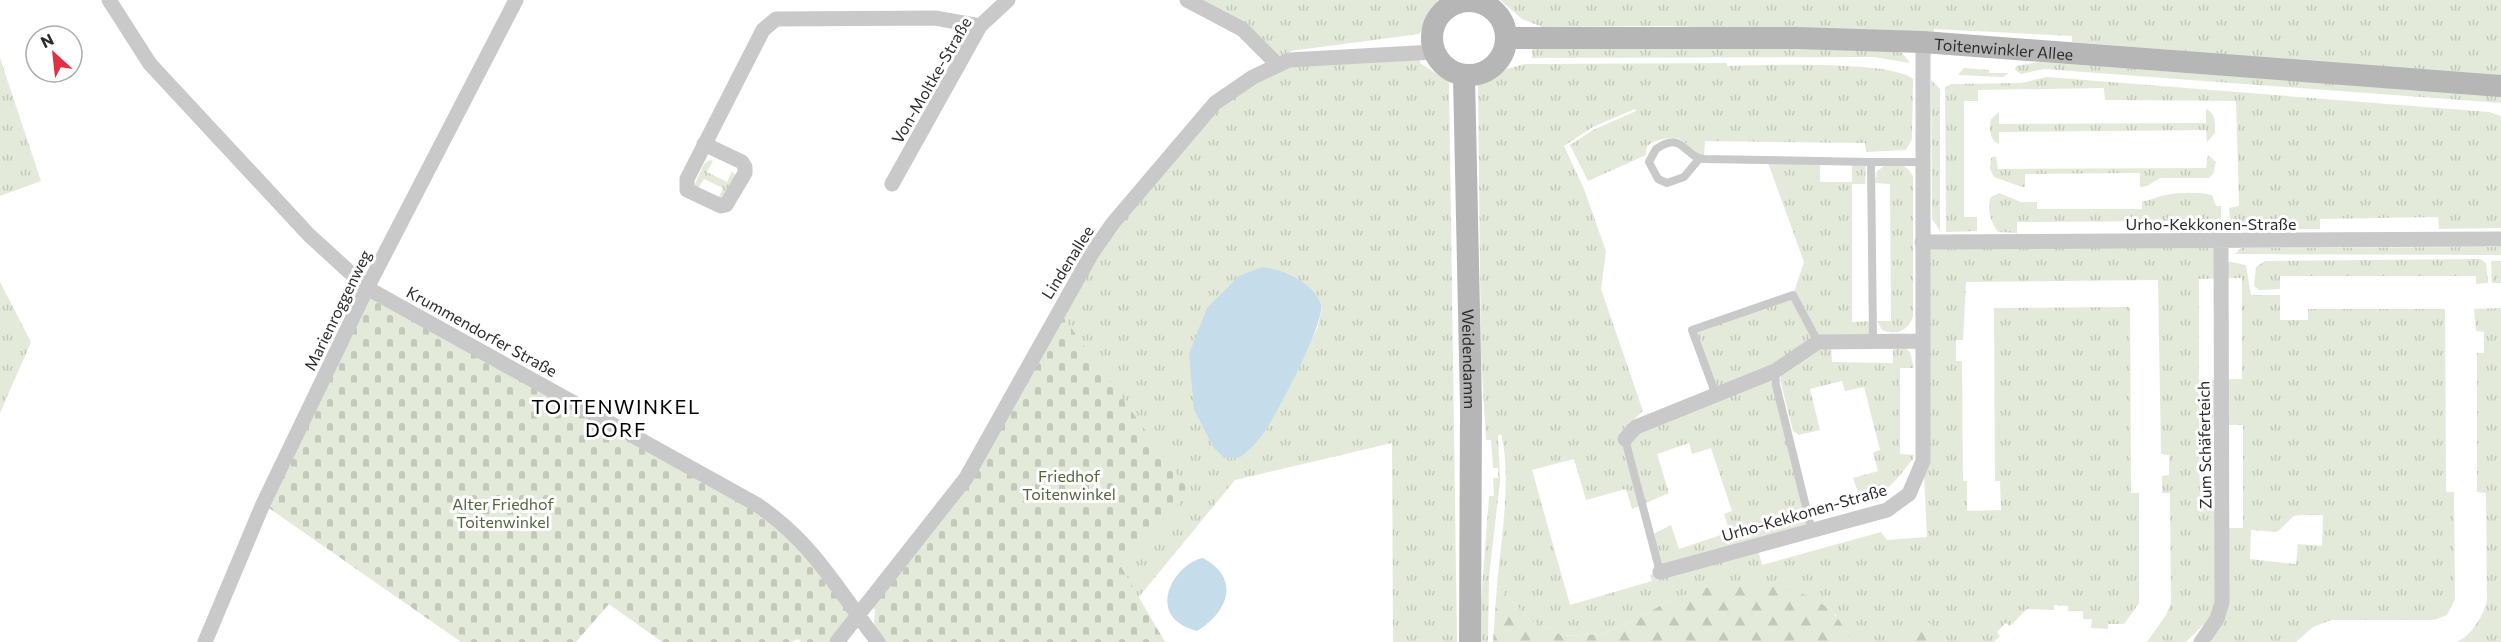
<svg xmlns="http://www.w3.org/2000/svg" width="2501" height="642" font-family="Commissioner,sans-serif">
	<style>
		.grass { fill: url(#grass-tufts); fill-rule: evenodd }
		.forest { fill: url(#forest-firs) }
		.cemetery { fill: url(#cemetery-stones) }
		.water { fill: #c5ddea }
		.lines { fill: none; stroke-linecap: round; stroke-linejoin: round }
		.lane { stroke: #c9c9c9; stroke-width: 8 }
		.street { stroke: #c9c9c9; stroke-width: 15 }
		.secondary { stroke: #b6b6b6; stroke-width: 22 }
		.labels { text-anchor: middle; dominant-baseline: central; stroke-width: 6; stroke-linejoin: round; paint-order: stroke }
		.street-label { font-size: 16px; fill: #2c2c2c; stroke: #fff }
		.park-label { font-size: 16px; fill: #51663b; stroke: #fff }
		.quarter-label { font-size: 20px; letter-spacing: 1.5px; fill: #000; stroke: #fff }
	</style>
	<defs>
		<pattern id="grass-tufts" width="24" height="20" patternUnits="userSpaceOnUse" patternTransform="scale(1.5)"><rect width="24" height="20" fill="#e3ead9"/><path d="M3 7l-1-3M5 7V3M7 7l1-3M15 17l-1-3M17 17v-4M19 17l1-3" fill="none" stroke="#c3c9ba"/></pattern>
		<pattern id="forest-firs" width="22" height="20" patternUnits="userSpaceOnUse" patternTransform="scale(1.5)"><rect width="22" height="20" fill="#e3ead9"/><path d="M5 1l3.5 6h-7zM16 11l3.5 6h-7z" fill="#c3c9ba"/></pattern>
		<pattern id="cemetery-stones" width="16" height="16" patternUnits="userSpaceOnUse" patternTransform="scale(1.5)"><rect width="16" height="16" fill="#e3ead9"/><path d="M2 7V4a2 2 0 0 1 4 0v3zM10 15v-3a2 2 0 0 1 4 0v3z" fill="#c3c9ba"/></pattern>
	</defs>
	<rect width="100%" height="100%" fill="#fff"/>
	<path class="grass" d="M1187,0H1448L1419,34L1291,51L1273,60Z
		M1500,0H2501V77L2072,42V36L1934,29V36L1667,26L1542,27L1522,19Z
		M1532,47L1890,49L1902,53L1910,63L1874,57L1532,58Z
		M1419,52L1420,63L1449,82L1457,642H1393L1392,443L1235,480L1138,598L1120,565L1058,310L1092,253L1215,103L1273,66ZM1322,307L1318,327L1267,428L1224,458L1213,447L1194,410Z
		M0,58L41,181L0,196Z
		M2039,62L2501,96V103L2044,69L2021,74L2015,70L2016,66Z
		M1727,63V66C1760,65 1892,60 1913,79L1912,139L1906,150L1866,152L1865,143L1705,141L1704,156C1682,150 1690,130 1656,141C1648,143 1646,147 1646,155L1588,181L1570,145L1593,130L1636,111L1635,109L1593,127L1564,146L1584,189L1606,251L1601,289L1643,411L1630,423L1716,395L1692,330L1793,295L1804,262L1767,160L1820,161V182H1852V162H1866L1865,184H1852V322L1872,321L1873,341L1831,342L1775,371L1812,531L1757,546L1762,565L1881,532L1887,540L1927,537L1923,455L1922,242L2176,241L2175,221L2017,222V233L1998,232C1991,222 1986,209 1991,197L1999,193L2021,202H2037V209H2142V201C2152,201 2157,196 2166,195C2179,192 2199,192 2212,195L2216,206H2221V260L2246,265L2251,295H2280V320H2308V309H2445L2446,492H2454L2455,599L2447,615L2434,620H2331L2313,627L2296,642H2208L2216,619L2203,625L2186,642H2147L2166,615L2171,603L2170,493H2162V476L2169,475V455L2161,454L2158,280L1966,282L1963,340H1956V361H1962L1963,481H1967V511L2001,510L2000,481H1995L1994,308L2130,307L2131,493H2139V603L2124,624H2108V629L2091,628L2092,619H2083V611H2068V606L2054,605V610L2027,609L2010,626L2006,623L1997,632L2000,636L1994,642H1947L1921,615L1899,642H1851L1835,614L1671,599L1638,619L1602,634L1564,636L1531,621L1497,585C1501,542 1512,475 1501,434L1498,436L1500,481L1489,577L1488,642H1478L1489,496H1494L1493,478H1498V468H1493L1491,440H1486L1481,354L1478,85L1482,81L1493,80L1506,69L1525,64ZM2242,278V379L2199,380V279ZM2199,425H2243V528H2223V495H2200ZM1689,443L1692,454L1711,448L1732,511L1724,514L1730,532L1679,549L1671,525L1651,535L1660,572L1650,575L1652,581L1570,605L1532,470L1574,459L1586,500L1626,489L1632,509L1669,493L1657,454ZM2301,515H2323L2322,546L2298,544L2296,564L2250,559L2251,530L2277,532L2294,516Z
		M1964,68L1989,70V73H2009L2003,77L1958,75Z
		M2047,77L2489,112L2501,116V228L2439,229L2438,217L2320,219V229H2237L2230,221L2229,208L2239,206L2236,101L2105,100L2104,88L1978,90V101H1964V217H1977V231L1946,232L1945,87L1951,84L2021,83Z
		M1931,80L1940,89V231L1932,219Z
		M2206,109C2216,114 2215,122 2215,133L2207,142L2206,130L1999,132V144C1989,140 1989,128 1991,119L1999,112V124L2206,123Z
		M2208,155L2216,162L2213,174L2209,178H2160L2147,186L2140,187V173L2025,174V187H2022L1994,177L1990,169L1991,158L1996,156L1998,169L2206,168Z
		M710,160L713,161L707,172L727,182L732,171L736,176L726,199L717,201L723,188L704,179L697,190L694,186L704,164Z
		M1887,164C1900,164 1906,164 1913,176V316C1909,331 1895,336 1882,330L1877,321H1891L1890,184L1875,183L1877,171Z
		M2501,247V255L2235,254L2241,248Z
		M2480,259L2486,263L2488,283L2476,284V276H2280V289L2259,290L2254,286L2256,267L2265,261Z
		M2491,261H2501V283H2492Z
		M0,282L31,342L0,413Z
		M2501,308V642H2457C2472,635 2483,616 2487,601L2486,493L2477,492V353H2484V332L2476,331L2474,309Z
		M1831,345L1832,362L1893,363V346L1904,347L1910,352L1914,368H1900V454L1914,455L1913,459C1901,473 1881,504 1860,498L1853,478L1878,471L1873,453L1880,450L1864,387L1845,391L1842,381L1810,389L1820,430L1799,435L1793,431L1780,379C1786,361 1814,351 1831,345Z"/>
	<path class="forest" d="M1743,583C1776,586 1809,589 1834,614C1841,621 1846,633 1851,642H1493L1497,585L1531,621L1564,636L1602,634L1638,619L1671,599L1706,588Z
		M1921,614L1947,642H1899Z"/>
	<path class="cemetery" d="M367,288L783,522L859,617L837,642H801L798,639L791,642H662L609,604L576,642H461L263,504Z
		M1058,310L1190,492L1120,565L1165,642H885L874,626L875,610L870,603L966,478Z"/>
	<path class="water" d="M1262,267C1282,269 1315,283 1321,305C1325,322 1279,410 1267,428C1260,439 1250,450 1239,458H1224L1213,447L1194,410L1189,354L1207,308L1239,276Z
		M1203,558C1242,579 1227,613 1197,631C1191,629 1184,627 1179,623C1152,604 1177,563 1203,558Z"/>
	<g class="lines">
		<path class="lane" d="M1699,159L1684,177L1667,183L1658,179L1649,162L1656,149C1684,130 1683,157 1704,159L1871,162
			M1873,341L1871,162H1922
			M1775,371L1776,385L1812,531
			M1716,395L1692,330L1793,295L1818,342
			M1625,439L1660,572"/>
		<path class="street" d="M109,0L150,64L309,235L367,288L756,504C814,543 836,588 878,642
			M1187,0L1242,29L1273,60V66
			M1462,0V1
			M704,144L742,162L745,167V173L726,205L721,206L687,190V179L763,30L776,19L935,18L980,26
			M892,184L980,26L1008,0
			M1922,242L2501,239
			M1625,439L1636,427L1775,371L1818,342L1922,341
			M1660,572L1887,510L1909,494L1923,461V42
			M205,642L263,504L367,288L516,0
			M837,642L966,478L1092,253L1113,223L1215,103L1253,77L1289,60L1434,52
			M2201,642L2217,619L2222,602L2221,241"/>
		<g class="secondary">
			<circle cx="1469" cy="38" r="37"/>
			<path id="s1" d="M1506,38H1797L1923,42L2501,86"/>
			<path id="s2" d="M1464,75L1471,406L1470,642"/>
		</g>
	</g>
	<g class="labels">
		<g class="street-label">
			<text stroke="none"><textPath href="#s1" startOffset="498">Toitenwinkler Allee</textPath></text>
			<text transform="translate(931 80) rotate(-60)">Von-Moltke-Straße</text>
			<text x="2211" y="223">Urho-Kekkonen-Straße</text>
			<text transform="translate(1067 262) rotate(-58)">Lindenallee</text>
			<text transform="translate(337 310) rotate(-64)">Marienroggenweg</text>
			<text transform="translate(482 331) rotate(29)">Krummendorfer Straße</text>
			<text stroke="none"><textPath href="#s2" startOffset="284">Weidendamm</textPath></text>
			<text transform="translate(2204 445) rotate(-91)">Zum Schäferteich</text>
			<text transform="translate(1804 512) rotate(-16)">Urho-Kekkonen-Straße</text>
		</g>
		<g class="park-label">
			<text x="1069" y="475">Friedhof<tspan x="1069" dy="18">Toitenwinkel</tspan></text>
			<text x="503" y="503">Alter Friedhof<tspan x="503" dy="18">Toitenwinkel</tspan></text>
		</g>
		<g class="quarter-label">
			<text x="616" y="406">TOITENWINKEL<tspan x="616" dy="23">DORF</tspan></text>
		</g>
	</g>
	<g transform="translate(54 54) rotate(333)"><circle r="28" fill="#ffffff" stroke="#ababab" stroke-width="1.5"/>
	<path d="M0-4.5L10 22L0 15L-10 22Z" fill="#e03144"/>
	<text y="-9" font-size="16" font-weight="bold" text-anchor="middle" fill="#2c2c2c">N</text>
	</g>
</svg>
